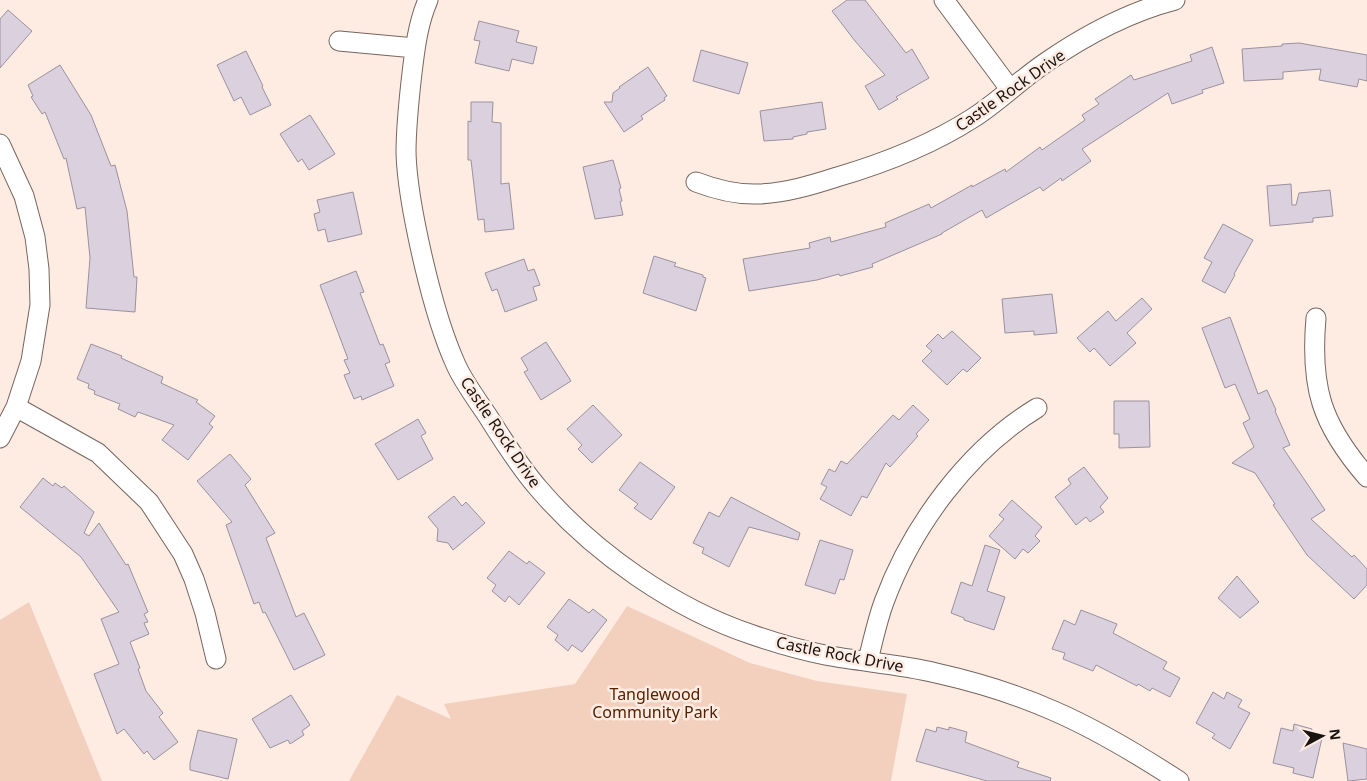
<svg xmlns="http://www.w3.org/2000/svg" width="1367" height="781" font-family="'Noto Sans',sans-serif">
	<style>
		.green { fill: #f3cfbe }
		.building { fill: #dbd0de; stroke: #9b919e }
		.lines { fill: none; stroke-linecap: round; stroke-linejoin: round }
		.minor-casing { stroke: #75655e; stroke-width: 21 }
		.minor { stroke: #fff; stroke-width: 19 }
		.labels { text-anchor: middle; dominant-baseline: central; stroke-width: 5; stroke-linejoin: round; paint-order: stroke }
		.street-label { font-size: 16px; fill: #191310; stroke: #feece3 }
		.park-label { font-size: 16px; fill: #572000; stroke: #feece3 }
	</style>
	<rect width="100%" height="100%" fill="#feece3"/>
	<path class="green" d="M29,602L102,781H0V620Z
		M627,606L750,663L817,681L907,694L891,781H349L397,695L451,719L444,704L575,684Z"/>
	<path class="building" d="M847,0H865L906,53L912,49L929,78L896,97L898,99L879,110L865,86L885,75L855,41L832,11Z
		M8,10L32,31L0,68V19Z
		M479,21L519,31L516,42L537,47L533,64L512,59L509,71L475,63L480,41L474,40Z
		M1299,43L1367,55V81L1359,79L1357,87L1319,80L1321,69L1283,72V79L1244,81L1242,49L1282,46V44Z
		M1212,47L1224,83L1202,90L1203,93L1172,104L1168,93L1082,149L1091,161L1062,181L1061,178L1043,191L1040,187L986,218L982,210L942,233V234L872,264L873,267L840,276L839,274L817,280L749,291L743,259L810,248L809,243L830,237L831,242L886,227L885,223L929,204L931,208L972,185V187L1005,169L1006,172L1040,147L1042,150L1085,120L1082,115L1099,104L1095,99L1131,75L1134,80L1192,61L1190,55Z
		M701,50L748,63L739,94L693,81Z
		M246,51L263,86L262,87L271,105L250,115L241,97L234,101L217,65Z
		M60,65L91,115L111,166L115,165L127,211L134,277H137L135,312L86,308L90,258L85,207L77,209L66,158L64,159L45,112L42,114L31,97L33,96L28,85Z
		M648,67L667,96L664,98L665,100L641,116L643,119L624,132L604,102H612L613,93L620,88L619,87Z
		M471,102H493L492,122L501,123V184L509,183L514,229L485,232L484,219L478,220L471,160H468V121L471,122Z
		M822,102L826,129L807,132V134L793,137V139L764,141L760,111Z
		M310,115L335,154L309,170L302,159L298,162L280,134Z
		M613,160L621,188L619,189L622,201L620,202L623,215L595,219L583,167Z
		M1291,184L1292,205H1296L1299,193L1330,190L1333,216L1313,218V222L1270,226L1267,186Z
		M353,192L362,234L328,242L325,229L318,231L314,214L320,212L317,200Z
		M1223,224L1253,240L1234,274L1235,275L1225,293L1202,281L1212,262L1204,258Z
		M654,256L676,263L674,266L703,275V277L706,278L696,311L643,293Z
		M524,259L528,271L534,269L540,285L533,287L537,300L505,312L497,289L492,291L485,273Z
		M356,271L364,292L360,293L380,345L383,344L390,362L385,364L394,386L362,400L361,396L354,399L344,375L350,373L344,360L348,359L320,285Z
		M1052,294L1057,333L1034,335V331L1005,333L1002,299Z
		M1142,298L1152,309L1127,333L1136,343L1110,366L1094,348L1090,352L1077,338L1108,311L1116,321Z
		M1230,317L1258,394L1267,390L1276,410L1275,411L1290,445L1283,448L1325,510L1311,519L1352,557L1354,555L1367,569V585L1354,599L1307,555L1273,505L1275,504L1255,473L1232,463L1254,447L1243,423L1250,419L1235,384L1225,388L1202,328Z
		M952,331L981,358L967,372L963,369L947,385L922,361L932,351L926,346L938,334L943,339Z
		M546,342L571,381L541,400L524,372L528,370L521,358Z
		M91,344L122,356L121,358L163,377L161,383L198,400L196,402L215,416L209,424L213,427L188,460L162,440L174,425L138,412L135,417L118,409L120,404L94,394L95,391L88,388L89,384L77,379Z
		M1114,401H1149L1150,447L1119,448V434H1114Z
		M593,405L622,435L592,463L578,449L582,445L567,429Z
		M913,405L929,420L916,434L918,436L890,467L886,463L867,498L862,496L851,516L820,499L827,487L821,484L829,469L835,472L841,461L847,464L893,415L899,420Z
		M418,419L426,433L421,436L433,459L398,480L375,444Z
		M230,454L251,479L245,485L275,533L266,538L296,617L304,613L325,655L294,670L265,612L263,613L259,602L254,604L226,525L232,522L197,481Z
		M640,462L675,487L651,520L634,508L638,504L619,490Z
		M1084,467L1108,498L1100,507L1104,512L1090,522L1086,517L1076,525L1055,497L1071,484L1068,479Z
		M43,478L53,486L55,483L62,488L64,486L94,512L84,533L89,536L99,523L126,565L128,564L148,612L144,614L148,622L144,623L149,634L130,642L140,668L138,669L146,691L163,713L159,717L178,742L154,760L147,751L144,754L124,729L117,734L94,674L119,664L101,619L119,612L81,557L20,507Z
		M454,496L462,506L466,502L485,523L453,550L448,543L437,541L438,529L428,517Z
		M731,497L800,533L798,540L749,527L729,567L702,553L704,548L693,543L709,512L719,517Z
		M1012,500L1042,527L1035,536L1040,541L1028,553L1023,549L1015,559L989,536L1004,519L999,515Z
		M820,540L853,550L844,580L840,579L835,594L805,585Z
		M985,545L1000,550L987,591L1005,597L994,630L964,620V618L951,613L961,582L972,586Z
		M509,551L527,564L529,561L545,573L519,605L509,596L505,602L492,591L496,585L487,578Z
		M1237,576L1259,602L1240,618L1218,598Z
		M569,599L589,613L593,609L607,620L582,652L572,645L568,651L555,640L558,635L547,627Z
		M1081,610L1117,624L1113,633L1167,662L1163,669L1180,678L1170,697L1152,688L1150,691L1138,684L1137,686L1096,665L1093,671L1063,659L1065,653L1052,649L1064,620L1075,625Z
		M1213,692L1224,699L1227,692L1242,700L1238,707L1250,713L1230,749L1212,738L1215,734L1196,723Z
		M291,695L310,725L302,731L304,735L290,744L288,740L270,748L252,719Z
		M1294,724L1312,729L1311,735L1322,738L1313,778L1293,773L1294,768L1273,763L1281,728L1293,731Z
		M937,727L949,730V727L967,732L965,742L1019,762L1017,767L1051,778L1050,781H987L916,761L926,729L936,732Z
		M198,730L237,739L228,779L190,770V763Z
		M1343,743L1367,749V779L1348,781Z"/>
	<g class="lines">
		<defs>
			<path id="minor" d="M428,0C418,23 415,48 412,73C409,99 406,126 406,153C407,188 416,230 424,264C432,298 441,332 456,365C464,383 478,401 489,418C504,442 520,467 539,489C593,552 674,609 753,635C776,643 800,650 825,655C862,662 899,664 936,673C976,682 1016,694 1054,711C1098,730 1139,755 1179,781
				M944,0L1010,89
				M339,41L415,48
				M0,144L24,196L35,237L39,269L40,305L31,361L16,407L0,438
				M696,182C717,190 737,195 759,194C786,193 812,185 837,177C885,163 931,145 973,118C998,102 1020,80 1045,63C1084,36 1129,12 1175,0
				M1316,318C1310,387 1321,424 1367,477
				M16,407L98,453L149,502L183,554L194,579L205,613L216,659
				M868,660C873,641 877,621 884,602C912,526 968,450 1037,408"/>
		</defs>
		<use href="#minor" class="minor-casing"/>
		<use href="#minor" class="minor"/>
	</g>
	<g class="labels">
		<g class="street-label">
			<text transform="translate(1010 90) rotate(-35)">Castle Rock Drive</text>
			<text transform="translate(501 432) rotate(56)">Castle Rock Drive</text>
			<text transform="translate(840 654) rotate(11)">Castle Rock Drive</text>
		</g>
		<g class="park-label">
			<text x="655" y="694">Tanglewood<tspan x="655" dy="18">Community Park</tspan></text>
		</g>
	</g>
	<g transform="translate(1322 736) rotate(83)" stroke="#feece3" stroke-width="4" paint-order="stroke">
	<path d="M0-4L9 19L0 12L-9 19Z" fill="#191310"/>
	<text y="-8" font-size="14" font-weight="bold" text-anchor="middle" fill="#191310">N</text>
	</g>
</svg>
